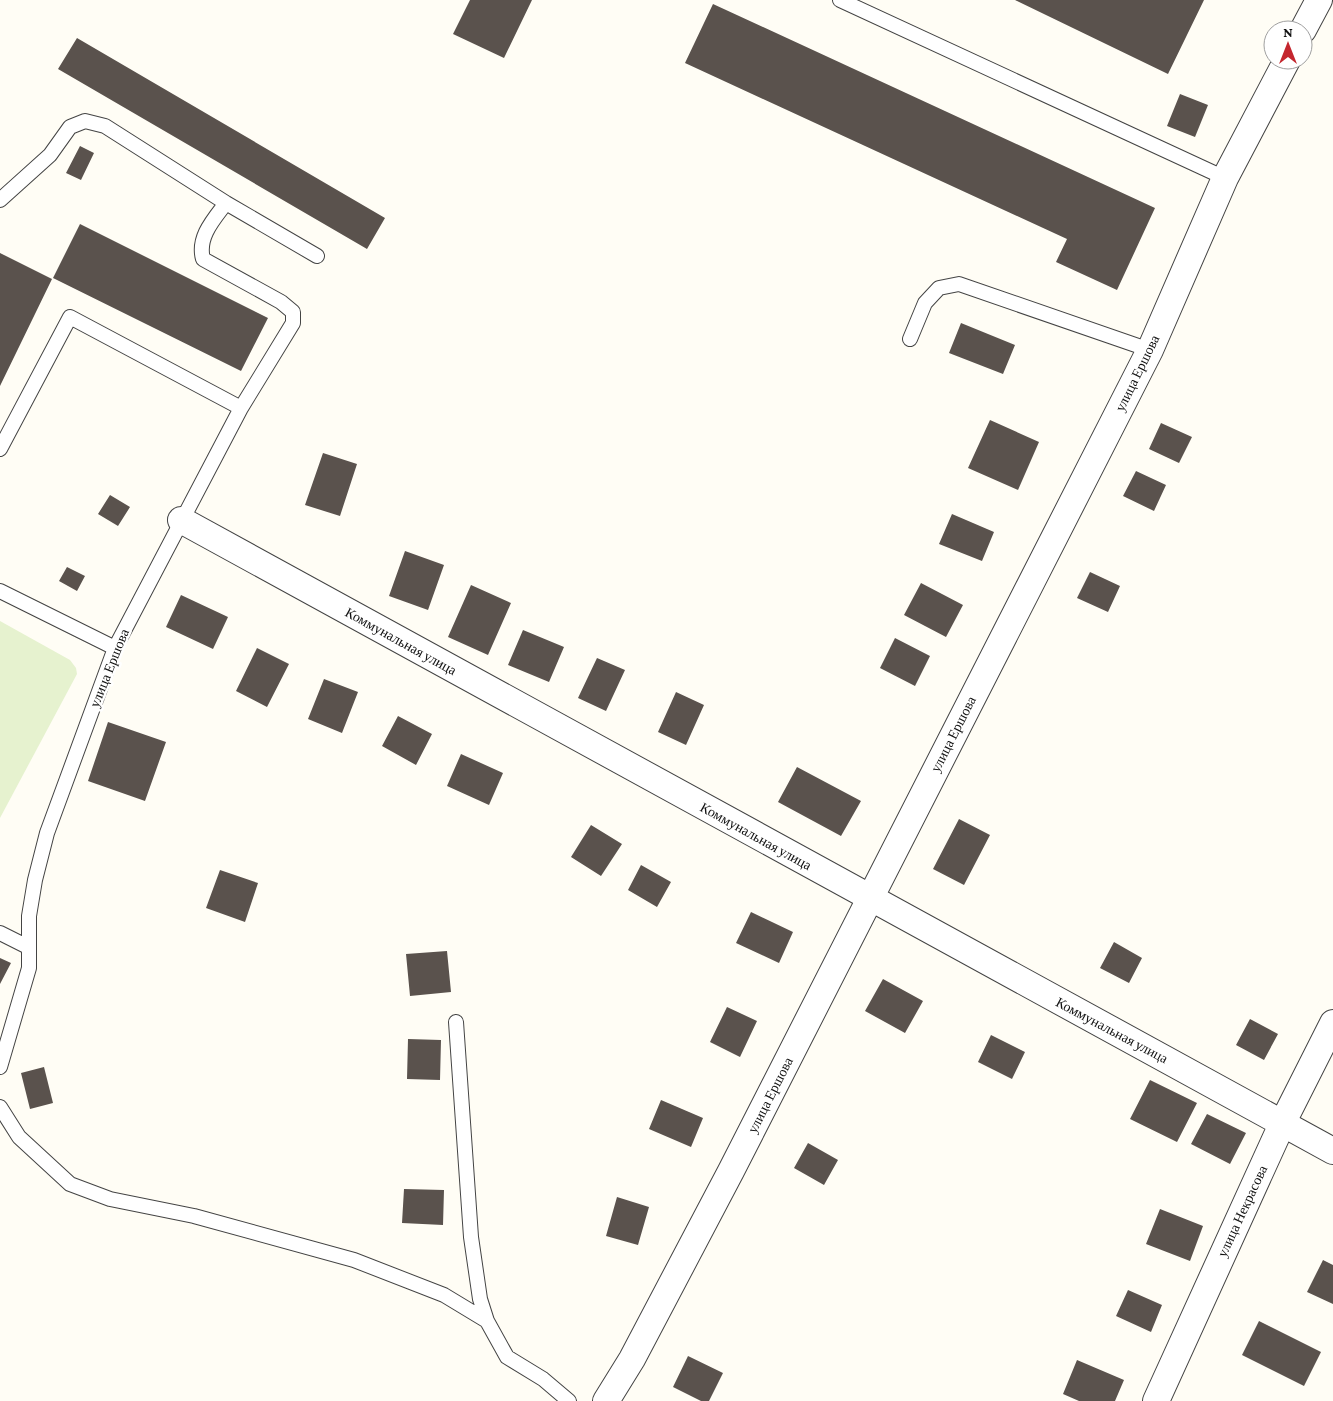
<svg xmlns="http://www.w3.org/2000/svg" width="1333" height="1401" font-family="'Crimson Pro',serif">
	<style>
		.pitch { fill: #e6f2cf }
		.building { fill: #5a524d }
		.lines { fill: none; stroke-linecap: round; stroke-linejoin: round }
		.lane-casing { stroke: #444; stroke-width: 16 }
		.street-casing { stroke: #444; stroke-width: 28 }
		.lane { stroke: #fff; stroke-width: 14 }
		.street { stroke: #fff; stroke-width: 26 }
		.labels { text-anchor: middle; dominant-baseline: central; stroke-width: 5; stroke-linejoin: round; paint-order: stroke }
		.street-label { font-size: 14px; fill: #111; stroke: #fff }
	</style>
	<rect width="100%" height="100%" fill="#fffdf5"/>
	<path class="pitch" d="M0,621L70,660L76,668L77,674L0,818Z"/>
	<path class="building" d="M470,0H532L504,58L453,34Z
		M1015,0H1204L1168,74Z
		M713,4L1155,208L1117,290L1056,262L1067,239L685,63Z
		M77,38L385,218L367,249L58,69Z
		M1180,94L1208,105L1195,137L1167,126Z
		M80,146L94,153L81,180L66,173Z
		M80,224L268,318L241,371L53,278Z
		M0,253L52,279L0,386Z
		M961,323L1015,345L1003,374L949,353Z
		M990,420L1039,442L1018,490L968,468Z
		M1161,423L1192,437L1179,463L1149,449Z
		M323,453L357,464L340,516L305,505Z
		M1136,471L1166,485L1154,511L1123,496Z
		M110,495L130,507L118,526L98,514Z
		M952,514L994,532L982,561L939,544Z
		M405,551L444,565L428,610L389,596Z
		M67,567L85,576L77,591L59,581Z
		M1090,572L1120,586L1108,612L1077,598Z
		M921,583L963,605L946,637L904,615Z
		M471,585L511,603L488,655L448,637Z
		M181,595L228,617L213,649L166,627Z
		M523,630L564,647L549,682L508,665Z
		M895,638L930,656L915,686L880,668Z
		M257,648L289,664L267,707L236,691Z
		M597,658L625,670L606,711L578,698Z
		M324,679L358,692L342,733L308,719Z
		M676,692L704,705L686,745L658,732Z
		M398,716L432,734L416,765L382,746Z
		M108,722L166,742L145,801L88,781Z
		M461,754L503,773L489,805L447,786Z
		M797,767L861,801L841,836L778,802Z
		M959,819L990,835L964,885L933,869Z
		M591,825L622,844L601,876L571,857Z
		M641,865L671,882L657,907L628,890Z
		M220,870L258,883L245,922L206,908Z
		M751,912L793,932L779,963L736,943Z
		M1114,942L1142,958L1129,983L1100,968Z
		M447,951L451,992L410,996L406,954Z
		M0,958L11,963L0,984Z
		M883,979L923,1001L905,1033L865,1011Z
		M727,1007L757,1021L740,1057L710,1042Z
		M1250,1019L1278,1034L1264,1060L1236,1045Z
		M991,1035L1025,1052L1012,1079L978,1062Z
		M408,1039L441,1040L440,1080L407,1079Z
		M44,1067L53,1103L30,1109L21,1073Z
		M1150,1080L1197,1103L1177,1142L1130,1119Z
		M661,1100L703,1118L691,1147L649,1129Z
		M1207,1114L1246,1133L1230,1164L1191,1144Z
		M808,1143L838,1160L824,1185L794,1168Z
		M404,1189L444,1190L443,1225L402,1223Z
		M617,1197L649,1207L638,1245L606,1236Z
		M1160,1209L1203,1226L1190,1261L1146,1244Z
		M1323,1260L1333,1265V1304L1307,1292Z
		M1128,1290L1162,1305L1151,1332L1116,1316Z
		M1259,1321L1321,1352L1304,1386L1242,1355Z
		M688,1356L723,1373L709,1401H701L673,1387Z
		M1077,1360L1124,1380L1115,1401H1079L1063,1394Z"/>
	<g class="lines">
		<defs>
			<path id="lane" d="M840,0L1225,178
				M0,200L50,155L70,127L85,121L105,126L226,203L317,256
				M910,339L925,303L939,288L959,284L1150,350
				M0,449L70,317L241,408
				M0,591L115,648
				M0,933L28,947
				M456,1022L471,1237L480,1299L487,1321L507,1357L543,1379L569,1401
				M0,1067L29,968V916L35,880L47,833L115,648L241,408L293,323V312L281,302L203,259C197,237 214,219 226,203
				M0,1107L19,1137L70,1184L110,1199L194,1216L354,1260L444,1295L487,1321"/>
			<path id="street" d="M1303,30L1319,0
				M181,520L1333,1151
				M606,1401L632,1359L731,1171L1150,350L1225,178L1287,60
				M1156,1401L1283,1122L1333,1023"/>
		</defs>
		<use href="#lane" class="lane-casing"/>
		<use href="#street" class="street-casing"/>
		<use href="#lane" class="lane"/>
		<use href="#street" class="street"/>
	</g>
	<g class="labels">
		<g class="street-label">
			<text transform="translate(1137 373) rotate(-64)">улица Ершова</text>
			<text transform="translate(401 641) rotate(29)">Коммунальная улица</text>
			<text transform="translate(109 668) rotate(-68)">улица Ершова</text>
			<text transform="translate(953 734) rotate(-63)">улица Ершова</text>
			<text transform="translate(756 836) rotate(29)">Коммунальная улица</text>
			<text transform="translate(1112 1030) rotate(28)">Коммунальная улица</text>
			<text transform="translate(770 1095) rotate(-63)">улица Ершова</text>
			<text transform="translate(1242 1211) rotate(-65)">улица Некрасова</text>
		</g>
	</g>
	<g transform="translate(1288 45)"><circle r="24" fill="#ffffff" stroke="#a0a0a0"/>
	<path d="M0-4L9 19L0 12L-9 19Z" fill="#c4262e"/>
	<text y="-8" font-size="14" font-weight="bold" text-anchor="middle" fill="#111111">N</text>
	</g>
</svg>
